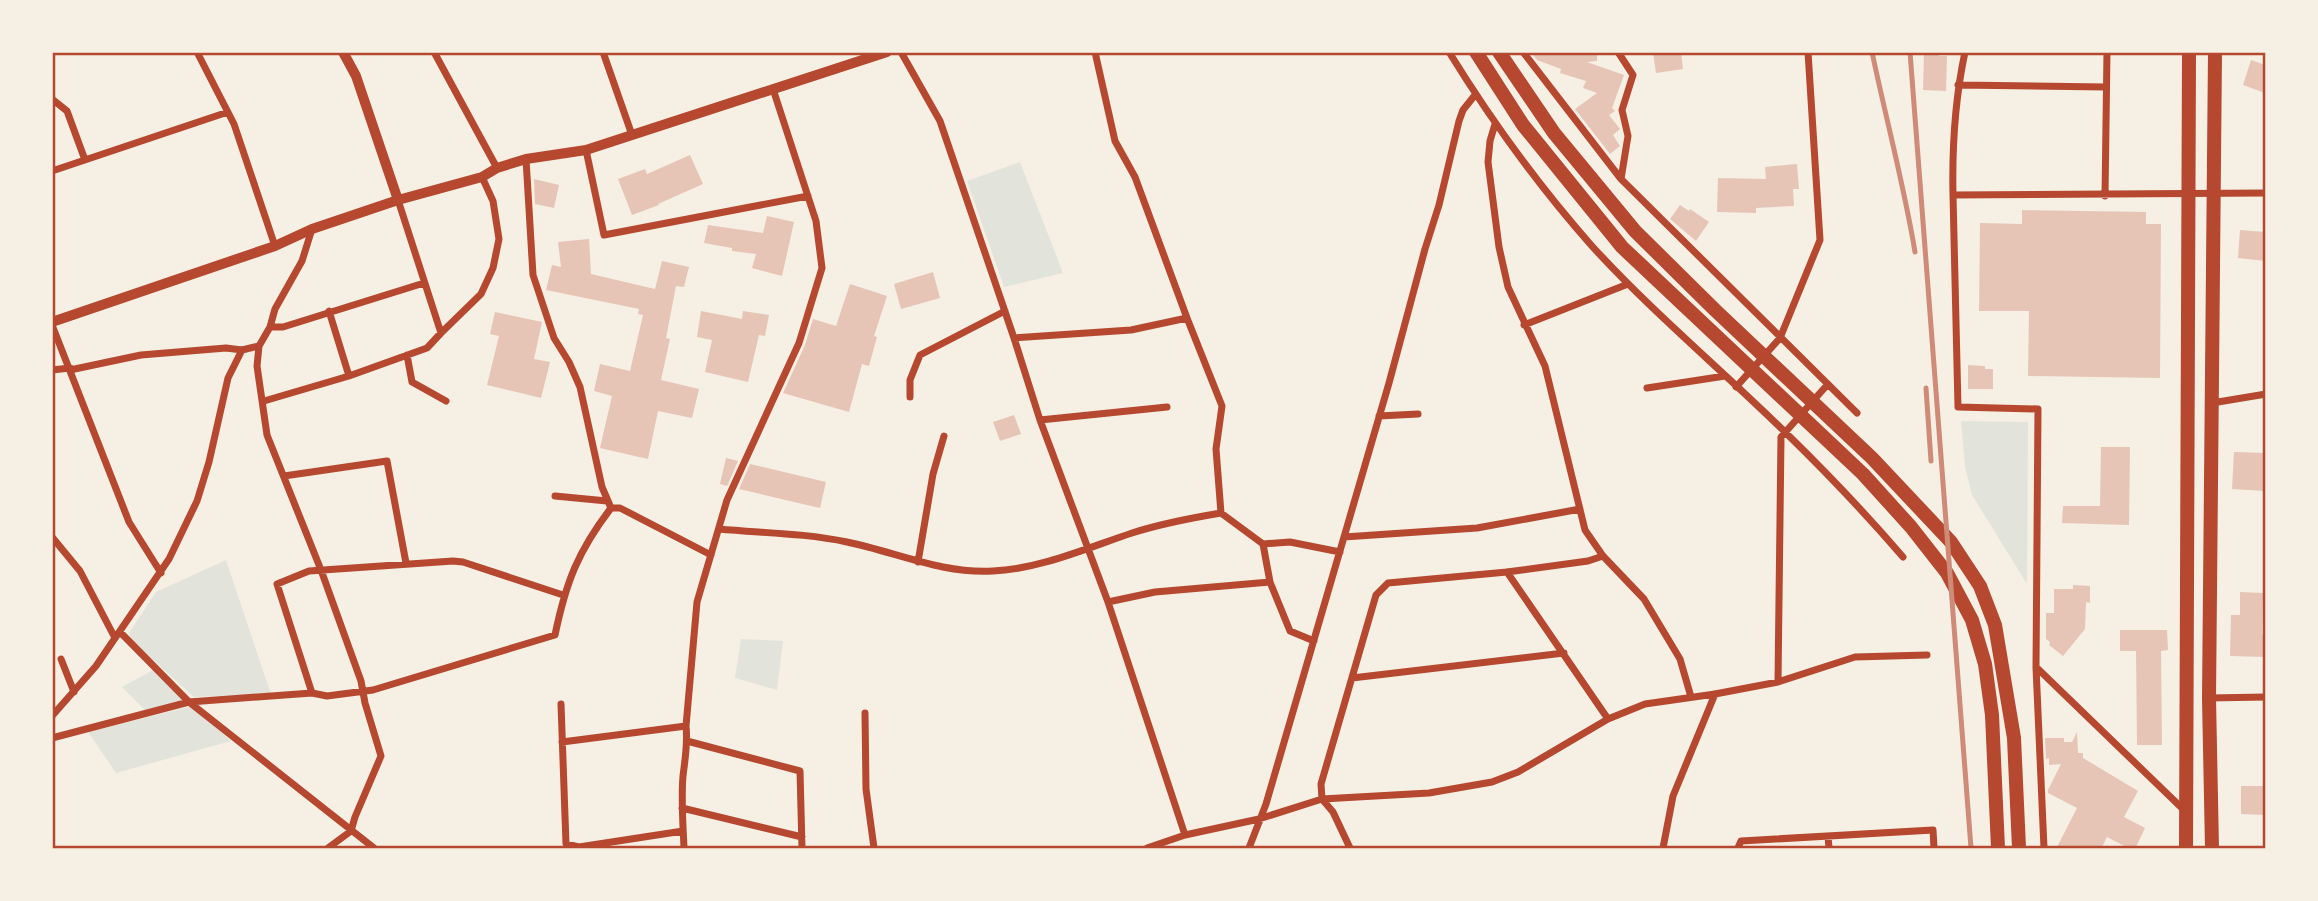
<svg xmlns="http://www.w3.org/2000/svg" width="2318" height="901" font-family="'IBM Plex Serif',serif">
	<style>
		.green { fill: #e2e4dc }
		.building { fill: #e6c5b7 }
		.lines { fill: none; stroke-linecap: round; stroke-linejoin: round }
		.minor { stroke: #b5482f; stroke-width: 7 }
		.tertiary { stroke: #b5482f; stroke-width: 10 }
		.primary { stroke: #b5482f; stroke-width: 14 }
		.trunk { stroke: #b5482f; stroke-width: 14 }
		.rail { stroke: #cf8b77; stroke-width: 5 }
		.neatline { fill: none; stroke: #b5482f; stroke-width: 2.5 }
	</style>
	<rect width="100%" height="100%" fill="#f6efe4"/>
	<path class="green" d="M1020,162L1063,273L1004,287L967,181Z
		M1961,421L2028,422L2027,584L1972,495L1965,467Z
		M226,560L271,694L194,697L132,641L129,633L156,592Z
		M741,639L783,641L777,690L735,678Z
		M153,670L184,701L146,711L122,687Z
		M192,706L231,741L116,773L88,732Z"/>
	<path class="building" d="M1531,52H1597V61L1587,62L1624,75L1612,108L1615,111L1609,115L1620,129L1613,135L1620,146L1610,154L1575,109L1597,93L1583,88L1586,81L1560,73L1561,69L1537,60Z
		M1653,52H1681L1683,69L1656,73Z
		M1924,52H1939V56H1947L1946,91L1923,90Z
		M2251,60L2265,65V93L2243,85Z
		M690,155L703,184L658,204L659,205L632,215L618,179L645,169L647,174Z
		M1797,164L1799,189H1793L1794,206L1756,208V213L1717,212L1718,178L1766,179L1765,167Z
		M534,179L559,185L554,208L535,204Z
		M1680,205L1689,211L1690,209L1709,222L1696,241L1670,219Z
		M2022,210L2146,212V224H2161L2160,378L2028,376L2029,311H1979L1980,223L2022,224Z
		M767,216L794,222L782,276L752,268L756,254L732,251V248L704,243L708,225L763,233Z
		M2240,230L2265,232V261L2238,258Z
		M589,239L591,274L655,289L662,261L689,267L684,287L676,286L666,338L670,339L661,380L699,389L692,418L658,411L648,459L600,448L612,396L594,391L600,364L630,371L643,315L638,314L639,309L546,290L552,265L561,267L558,242Z
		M933,272L940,298L901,309L894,284Z
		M850,284L887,296L874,336L877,337L869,366L862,364L849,412L783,393L805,345L813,319L836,326Z
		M701,311L742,319L743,311L769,315L765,336L759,335L748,382L705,372L712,340L697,337Z
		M495,312L542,322L534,359L550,362L541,398L487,385L499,336L490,334Z
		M1968,365L1985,366V369H1993V389H1968Z
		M1014,415L1021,434L1000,441L993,422Z
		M2101,447H2130L2129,525L2062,523L2063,506H2100Z
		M2234,452L2265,453V491L2232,489Z
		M726,458L738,461L727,486L720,484Z
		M750,464L826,482L820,508L739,489Z
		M2073,585L2090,586V603L2086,602L2085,629L2063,656L2049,645L2050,642L2046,639V613H2054V589H2073Z
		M2240,592L2263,593L2262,634H2265V657L2230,656L2231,615H2240Z
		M2120,630H2167L2168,650L2161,651L2162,745H2137L2136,651H2120Z
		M2077,732L2078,753H2083V758L2138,791L2124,817L2145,828L2135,849H2130L2107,837L2101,849H2056L2077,808L2048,793V790L2061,764L2049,765V758L2046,759L2045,738H2064V742H2072Z
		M2241,786H2265V815L2241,814Z"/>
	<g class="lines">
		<path class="minor" d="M197,52L234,124L275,246
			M434,52L497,168
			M603,52L632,135
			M901,52L940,121L1014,338L1040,420L1108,602L1185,835
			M1095,52L1115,141L1135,177L1187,318L1222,406L1216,449L1221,513
			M1449,52C1491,120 1538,185 1591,245C1652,312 1722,370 1786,433C1827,473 1866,514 1903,557
			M1523,52L1621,179L1857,413
			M1618,52L1633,75L1622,110L1628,136L1621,179
			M1965,52C1955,99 1952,148 1953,195L2266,193
			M1958,85L2106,87
			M52,99L67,111L85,160
			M1495,124L1490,141L1488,162L1499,247L1508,287L1545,366L1585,530L1603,556L1644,599L1680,659L1691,697
			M586,150L604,235L808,196
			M526,159L533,275L554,338L569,362L580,387L602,487L611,508
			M52,171L228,112
			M1953,195L1958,407L2038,409L2036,667L2186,812
			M2105,196L2107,52
			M398,200L441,333L481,294L493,268L499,239L493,201L482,177
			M312,229L302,261L275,309L270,327L259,346L257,366L267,435L321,570L361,681L365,703L381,756L355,817L351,831L328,848
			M329,311L349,376
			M52,325L129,522L161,573
			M1524,325L1628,284
			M270,327H283L424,283
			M1014,338L1131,330L1187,318
			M407,355L412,382L446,401
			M52,370L70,368
			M70,370L141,355L226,348L242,350L259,346
			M1736,387L1780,338L1820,240L1808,52
			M1647,388L1725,376
			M910,397V380L920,355L1005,311
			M264,401L349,376L427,348L441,333
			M2212,403L2266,394
			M1379,416L1418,414
			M1040,420L1167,407
			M284,476L387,461L406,563
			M555,496L607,501
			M719,529C761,533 805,533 847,542C896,552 942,574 993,571C1040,569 1087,548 1132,533C1160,524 1191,518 1221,513L1263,544L1270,582L1290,631L1314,641
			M52,537L80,571L115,638
			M1344,537L1477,528L1580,509
			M1263,544L1290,542L1340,552
			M918,562L933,474L944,436
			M1507,572L1608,719
			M563,595L463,562L453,561L309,571L277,584L312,693L327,696L373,690L555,635C566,582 578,551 611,508H620L711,555
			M1108,602L1155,592L1270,582
			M120,632L189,702L374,848
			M61,659L74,692
			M2036,667L2044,848
			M1352,678L1564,653
			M1778,682L1781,437L1828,384
			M2209,698L2266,697
			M561,704L566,844L579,847L683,831
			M865,713L866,789L874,848
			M52,716L96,666L169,559L197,501L209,462L228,378L242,350
			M52,738L189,702L312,693
			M687,741L800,771L802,848
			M562,742L686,726
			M682,808L802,837
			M1828,836L1829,848
			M684,848C683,824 681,800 683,776C685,759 688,743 686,726L697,602L727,500L799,343L822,268L816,221L773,89
			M1147,848L1185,835L1259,819L1322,799L1429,793L1492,782L1518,772L1608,719L1645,704L1715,694L1778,682L1855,657L1927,655
			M1249,848L1266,804L1389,383L1425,249L1439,205L1459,121L1463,110L1475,95
			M1350,848L1333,812L1322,799L1321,784L1376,595L1388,583L1507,572L1588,561L1603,556
			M1663,848L1673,796L1715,694
			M1738,848L1741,841L1933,830L1934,848"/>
		<path class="tertiary" d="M343,52L356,76L398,200
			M52,322L275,246L312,229L398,200L482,177L497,168L526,159L586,150L887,52"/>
		<path class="primary" d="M1476,52L1523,125L1622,247L1863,474L1911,527L1947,573L1972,620L1985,664L1992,715L1998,848
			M1499,52L1554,133L1635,231L1715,310L1872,458L1951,542L1980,586L1995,625L2014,738L2019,848"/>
		<path class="trunk" d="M2186,848L2189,52
			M2212,848L2209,698L2215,52"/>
		<path class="rail" d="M1872,52C1886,119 1904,185 1915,252
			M1910,52L1971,848
			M1926,388L1931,461"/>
	</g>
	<rect width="2318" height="901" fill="none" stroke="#f6efe4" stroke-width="108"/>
	<rect x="54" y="54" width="2210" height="793" class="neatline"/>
</svg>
